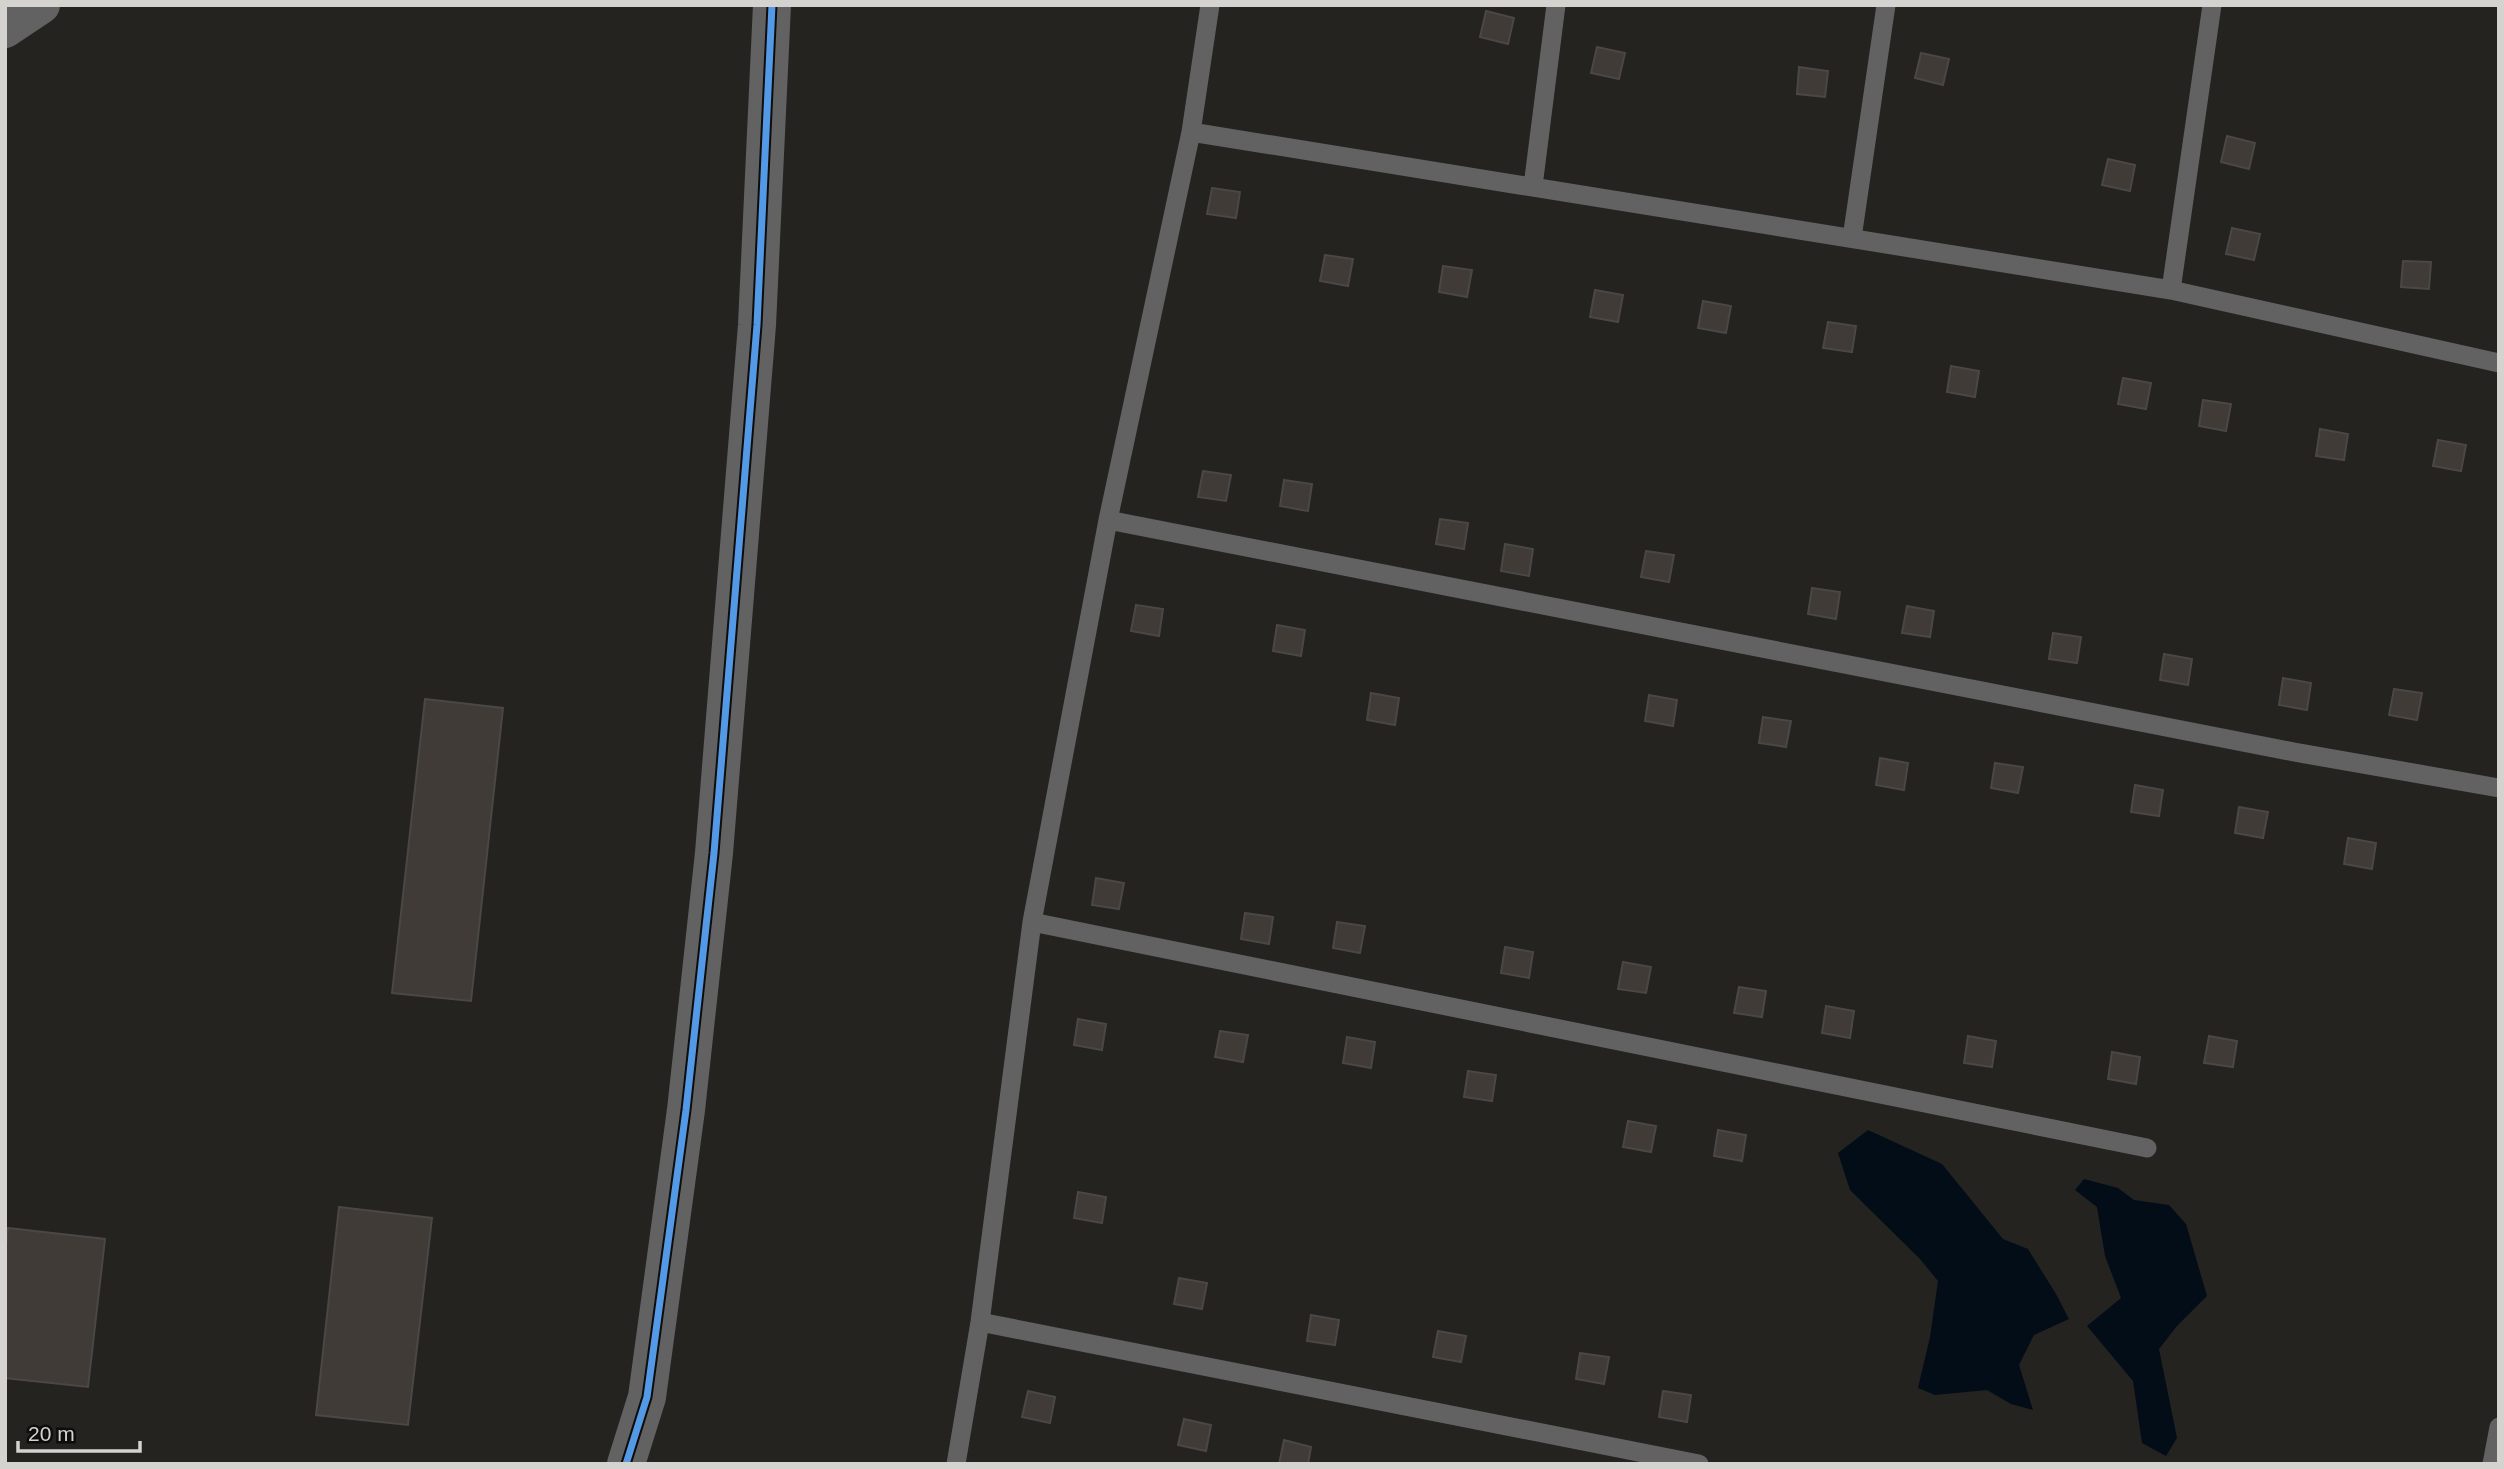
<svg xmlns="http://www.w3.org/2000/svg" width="2504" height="1469" font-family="Arial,sans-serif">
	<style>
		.water { fill: #030d17 }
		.building { fill: #403b36; stroke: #4a4846; stroke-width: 2 }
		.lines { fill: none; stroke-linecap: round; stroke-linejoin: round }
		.lane { stroke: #636262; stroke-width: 19 }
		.street { stroke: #636262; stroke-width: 38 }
		.cycleway-casing { stroke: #0e0d0b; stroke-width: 11 }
		.cycleway { stroke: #5399e6; stroke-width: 7 }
	</style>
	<rect width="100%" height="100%" fill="#242320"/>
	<path class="water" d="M1868,1130L1942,1164L2003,1239L2028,1249L2056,1294L2069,1319L2034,1335L2019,1365L2033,1410L2011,1404L1987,1390L1935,1395L1918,1388L1930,1337L1938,1281L1920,1259L1850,1190L1838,1153Z
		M2084,1179L2118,1188L2134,1200L2169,1205L2186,1224L2207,1296L2177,1326L2159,1349L2177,1438L2166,1456L2142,1443L2133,1381L2087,1326L2121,1298L2105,1256L2097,1207L2075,1190Z"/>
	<path class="building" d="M1486,11L1514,18L1508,44L1480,37Z
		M1597,47L1625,53L1619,79L1591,73Z
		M1921,53L1949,59L1943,85L1915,78Z
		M1799,67L1828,71L1825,97L1797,94Z
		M2227,136L2255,143L2249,169L2221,162Z
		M2108,159L2135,165L2130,191L2102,185Z
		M1212,188L1240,192L1236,218L1207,214Z
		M2232,228L2260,234L2254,260L2226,254Z
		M1325,255L1353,259L1348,286L1320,281Z
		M2403,261L2431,262L2429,289L2401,287Z
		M1443,266L1472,270L1467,297L1439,292Z
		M1595,290L1623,295L1618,322L1590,317Z
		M1703,301L1731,306L1726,333L1698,328Z
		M1828,322L1856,326L1852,352L1823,348Z
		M1951,366L1979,371L1975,397L1947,392Z
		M2123,378L2151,383L2146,409L2118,404Z
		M2203,400L2231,404L2226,431L2199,426Z
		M2320,429L2348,434L2344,460L2316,456Z
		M2438,440L2466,445L2461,471L2433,466Z
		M1203,471L1231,475L1226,501L1198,497Z
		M1284,480L1312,484L1308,511L1280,506Z
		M1440,519L1468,523L1464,549L1436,544Z
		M1505,544L1533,549L1529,576L1501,571Z
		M1646,551L1674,555L1669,582L1641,577Z
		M1812,588L1840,592L1836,619L1808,614Z
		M1136,605L1163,609L1159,636L1131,631Z
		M1907,606L1934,611L1930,637L1902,633Z
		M1277,625L1305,630L1301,656L1273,651Z
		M2053,633L2081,637L2077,663L2049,659Z
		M2164,654L2192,659L2188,685L2160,680Z
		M2283,678L2311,683L2307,710L2279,705Z
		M2394,689L2422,693L2417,720L2389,715Z
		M1371,693L1399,698L1395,725L1367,720Z
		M1649,695L1677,700L1673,726L1645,721Z
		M425,699L503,708L471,1001L392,993Z
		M1763,717L1791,721L1786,747L1759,743Z
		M1880,758L1908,763L1904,790L1876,785Z
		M1995,763L2023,767L2018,793L1991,788Z
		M2135,785L2163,790L2159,816L2131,812Z
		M2239,807L2268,812L2263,838L2235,833Z
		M2348,838L2376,843L2372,869L2344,864Z
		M1096,878L1124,883L1119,909L1092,905Z
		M1245,913L1273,917L1269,944L1241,939Z
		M1337,922L1365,926L1360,953L1333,948Z
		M1505,947L1533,952L1529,978L1501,973Z
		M1623,962L1651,967L1646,993L1618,989Z
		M1739,987L1766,991L1762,1017L1734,1013Z
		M1826,1006L1854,1011L1850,1038L1822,1033Z
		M1078,1019L1106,1024L1102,1050L1074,1045Z
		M1220,1031L1248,1035L1243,1062L1215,1057Z
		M1968,1036L1996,1041L1992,1067L1964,1063Z
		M2209,1036L2237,1041L2233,1067L2204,1063Z
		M1347,1037L1375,1042L1371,1068L1343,1063Z
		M2112,1052L2140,1057L2136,1084L2108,1079Z
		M1468,1071L1496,1075L1492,1101L1464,1097Z
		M1628,1121L1656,1126L1651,1152L1623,1147Z
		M1718,1130L1746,1135L1742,1161L1714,1156Z
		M1078,1192L1106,1197L1102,1223L1074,1218Z
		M339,1207L432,1218L408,1425L316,1415Z
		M8,1228L105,1239L88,1387L5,1378V1254Z
		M1179,1278L1207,1283L1202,1309L1174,1304Z
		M1311,1315L1339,1320L1335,1345L1307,1341Z
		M1438,1331L1466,1336L1461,1362L1433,1357Z
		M1580,1353L1609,1357L1604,1384L1576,1379Z
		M1028,1391L1055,1397L1050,1423L1022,1417Z
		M1663,1391L1691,1395L1687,1422L1659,1417Z
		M1184,1419L1211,1425L1206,1451L1178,1445Z
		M1284,1440L1311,1447L1308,1464H1279Z"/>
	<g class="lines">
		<path class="lane" d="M1191,132L2171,290L2499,363
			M1533,186L1556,5
			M1852,238L1886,5
			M2171,290L2212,5
			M1108,520L2294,752L2499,788
			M1032,922L2147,1148
			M980,1322L1699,1464
			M956,1464L980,1322L1032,922L1108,520L1191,132L1210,5
			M2492,1464L2499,1427"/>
		<path class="street" d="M5,29L41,5
			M626,1464L647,1397L686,1110L714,853L757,325L772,5"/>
		<defs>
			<path id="cycleway" d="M626,1464L647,1397L686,1110L714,853L757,325L772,5"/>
		</defs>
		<use href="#cycleway" class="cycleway-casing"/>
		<use href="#cycleway" class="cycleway"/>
	</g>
	<rect width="2504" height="1469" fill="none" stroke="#d4d3d0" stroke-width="14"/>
	<path d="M18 1441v10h122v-10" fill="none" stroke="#d4d3d0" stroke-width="3.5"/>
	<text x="28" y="1441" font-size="21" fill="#d4d3d0" stroke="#0e0d0b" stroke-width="5" paint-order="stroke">20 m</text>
</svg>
